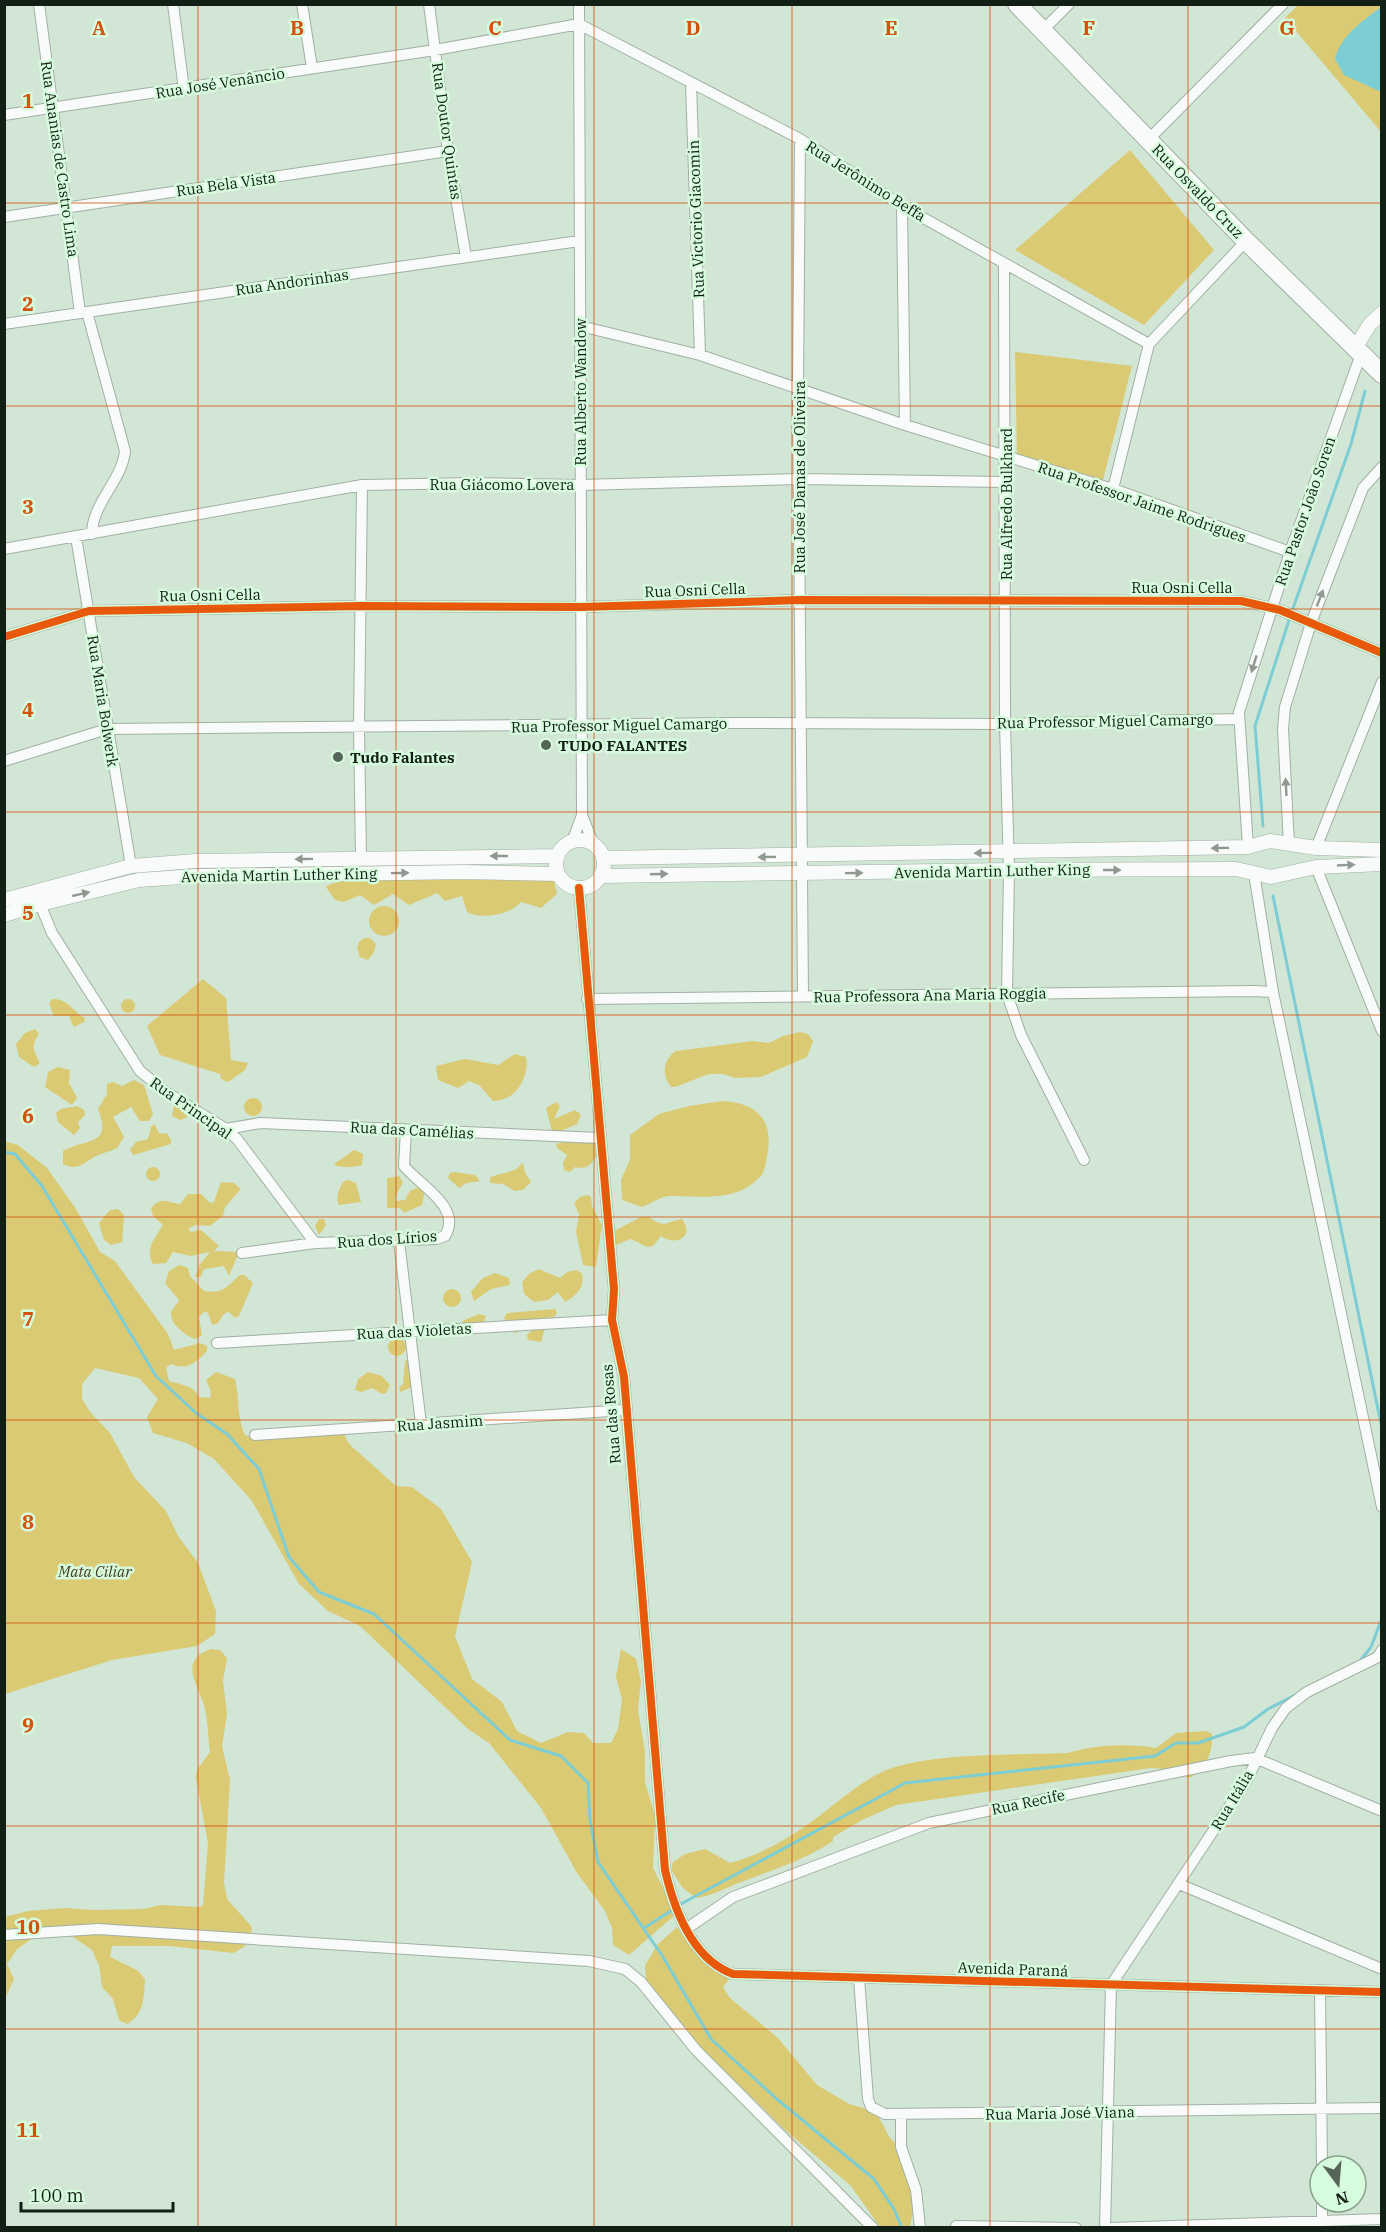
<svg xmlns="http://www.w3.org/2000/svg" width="1386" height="2232" font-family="'IBM Plex Serif',serif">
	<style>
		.green { fill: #daca73 }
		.water { fill: #7dcdd5 }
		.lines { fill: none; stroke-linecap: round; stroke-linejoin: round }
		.stream { stroke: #7dcdd5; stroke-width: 3 }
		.street-casing { stroke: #a0b0a3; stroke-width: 12 }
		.secondary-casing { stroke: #a0b0a3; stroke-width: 15 }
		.highway-casing { stroke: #a0b0a3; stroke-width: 20 }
		.street { stroke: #f8fbf9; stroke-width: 10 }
		.secondary { stroke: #f8fbf9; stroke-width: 14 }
		.highway { stroke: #f8fbf9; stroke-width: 18 }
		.cycleway-casing { stroke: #d7fbdd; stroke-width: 11 }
		.cycleway { stroke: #e8590c; stroke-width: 8 }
		.oneway { fill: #909892 }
		.grid { fill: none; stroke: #d3530d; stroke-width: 1.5; stroke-opacity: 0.55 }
		.poi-dot { fill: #556558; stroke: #d7fbdd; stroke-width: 2 }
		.labels { text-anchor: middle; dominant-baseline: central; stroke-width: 5; stroke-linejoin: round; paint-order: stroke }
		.street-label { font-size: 15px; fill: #121f14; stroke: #d7fbdd }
		.poi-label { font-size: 15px; font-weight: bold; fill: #121f14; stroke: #d7fbdd; text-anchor: start }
		.park-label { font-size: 15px; font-style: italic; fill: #423921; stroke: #d7fbdd }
		.grid-label { font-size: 20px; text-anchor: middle; font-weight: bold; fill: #d3530d; stroke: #d7fbdd; stroke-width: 5; stroke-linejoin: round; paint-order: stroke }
	</style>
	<rect width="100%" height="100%" fill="#d2e6d6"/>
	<path class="green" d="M1298,5H1381V132L1285,18Z
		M1130,150L1214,250L1144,325L1015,250Z
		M1015,352L1132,366L1103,480L1017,456Z
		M422,877C465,881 507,879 550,880L554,881L557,894L541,908L521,902C509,915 483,920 467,912L462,896L445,901L437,893L409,905L393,894L374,905L360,895L344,902L335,900L326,887C331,880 374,878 385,878C391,877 397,881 404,880C410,880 416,878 422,877Z
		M369 921a15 15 0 1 1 30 0a15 15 0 1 1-30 0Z
		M364,938H370L376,944L374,952L368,960L360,957L357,948L359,942Z
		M203,979L226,998L231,1060L248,1063L245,1070L228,1082L221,1079L220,1074L160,1055L147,1026Z
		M52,999C67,998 74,1012 85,1018L84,1022L74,1027L69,1016H54L49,1004Z
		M121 1006a7 7 0 1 1 14 0a7 7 0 1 1-14 0Z
		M35,1029L39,1034C30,1046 34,1051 40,1063L34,1067L19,1057L16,1044L25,1033Z
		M800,1032L808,1034L813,1041L807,1057L761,1077L735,1078L723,1074H709L675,1087H671C661,1075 663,1059 676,1051L753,1041L769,1043L783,1036Z
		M515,1054L526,1057C530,1077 515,1102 493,1101L479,1085L469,1081L458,1088L438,1080L436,1066L465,1059L498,1065Z
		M58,1067L70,1070L69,1083L77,1098L72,1105L45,1087L48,1072Z
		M134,1080L144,1085L153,1114L149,1121H140L131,1107L113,1117L124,1137L117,1148C110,1152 101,1153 94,1157C83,1164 77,1171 63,1164V1151C85,1138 113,1147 98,1109L107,1094V1084L113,1082L122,1086Z
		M244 1107a9 9 0 1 1 18 0a9 9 0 1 1-18 0Z
		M722,1101C759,1103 774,1121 767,1157C765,1166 765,1172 759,1178C732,1204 700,1195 668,1196C660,1197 650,1204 642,1207L622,1200L621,1180L630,1160V1135L659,1114L689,1106Z
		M556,1102L560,1106L554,1119L575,1110L581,1115L577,1124L561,1131H552L546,1108Z
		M174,1104L188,1117L180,1120L172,1116Z
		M77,1106L84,1110L85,1115L78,1122L80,1128L74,1135L58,1122L56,1113L61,1109Z
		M154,1124L160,1134L167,1133L171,1140V1144L133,1155L130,1150L136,1142L148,1139L151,1127Z
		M594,1135L596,1156C591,1165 586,1170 575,1167L570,1172L564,1170L563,1163L567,1155L557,1148L556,1144Z
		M4,1141L18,1145L47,1168L76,1209L100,1252L115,1261L168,1334L174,1350L200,1343L207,1346V1351C196,1362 189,1371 171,1364L166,1368L169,1381C181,1385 192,1384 199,1397L210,1398L211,1391L206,1380L216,1372L235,1379C240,1400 236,1414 245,1435L257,1439L344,1434L349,1444L396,1486L412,1487L441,1509L472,1562L455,1636L472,1679L502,1702L517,1731L541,1743L568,1732L584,1733L593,1743H611L618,1729L622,1700L616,1677L621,1649L636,1659L641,1681L638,1710L645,1752V1782L655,1816L653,1868L676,1914L629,1955L613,1945L612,1928L605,1911L577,1873L541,1808L489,1743L468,1729L360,1626L328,1611L299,1584L252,1501L214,1459L187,1443L153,1433L147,1417L158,1399L139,1378L95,1368L82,1384V1399L90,1412L110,1433L134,1477L166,1511L178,1536L198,1563L216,1611L215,1634L197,1646L112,1660L5,1694Z
		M354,1150L363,1154L362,1165C355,1167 339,1169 334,1164Z
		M523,1163L525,1173L531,1182L523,1190L515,1191L503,1184L490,1183V1177L515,1170Z
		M146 1174a7 7 0 1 1 14 0a7 7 0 1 1-14 0Z
		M455,1172L475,1175L480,1181L467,1183L459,1188L448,1178L450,1173Z
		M399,1176L403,1182L395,1198L396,1201L405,1200L410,1191L421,1186L425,1189L422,1205L404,1213L400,1208H387V1178Z
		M348,1180L356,1183L361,1202L339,1205C335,1197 339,1188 344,1181Z
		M221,1182L234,1183L241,1189L225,1207L223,1216L210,1226L196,1225L189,1228L190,1232L201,1230L219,1246L214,1251L239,1252L229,1276L224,1266L204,1269L201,1277H195L200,1264L210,1252L191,1256L173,1252L166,1263L153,1264C144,1249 156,1237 163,1225L153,1216L151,1208C162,1195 168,1203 180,1204L188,1194H201L210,1203L214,1202Z
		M588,1195L591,1197L592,1206L602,1225L596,1267L583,1265L576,1232L579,1214L574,1203L580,1197Z
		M118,1209L124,1215L122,1242L111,1245L104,1240L99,1223L110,1210Z
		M641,1217H649C665,1229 665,1222 682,1219C695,1236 676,1247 661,1236L653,1246L647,1247L631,1239L613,1246L612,1232Z
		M319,1219H324L326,1225L319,1235L315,1226Z
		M180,1265L188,1268L190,1276L204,1291C224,1294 226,1287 240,1275H244L253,1283L239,1316L235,1318L229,1312L225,1313L217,1324L212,1325L208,1313L205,1311L199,1317L202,1335L195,1339C186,1336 170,1324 171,1313C172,1308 177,1305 179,1300L165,1283L169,1271Z
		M539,1269L560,1278L567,1272L577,1270L582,1274C585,1287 576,1296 565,1302L558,1292L548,1300L534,1302L524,1294L522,1282L529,1274Z
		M495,1273L509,1278L510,1285L491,1289L474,1301L471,1292L483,1278Z
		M443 1298a9 9 0 1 1 18 0a9 9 0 1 1-18 0Z
		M555,1309L557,1313L554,1317L525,1320L522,1330L515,1333L504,1318L507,1313Z
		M479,1314L486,1316L484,1322L464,1324L462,1321Z
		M535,1328H545L541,1342L528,1340L527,1335Z
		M388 1347a9 9 0 1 1 18 0a9 9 0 1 1-18 0Z
		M410,1358L412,1364L410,1376L414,1383L410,1388L400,1392L399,1388L403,1384L405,1361Z
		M368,1372L382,1376L390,1385L386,1393L382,1394L372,1388L361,1392L355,1390L358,1379Z
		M211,1649L220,1650L227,1658L223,1681L227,1714L222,1746L230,1780L224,1883L227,1899L251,1926L252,1930L244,1947L233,1953L169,1946H112L110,1957L137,1970L145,1979C144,1997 144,2015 127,2024L119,2020L113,1999L102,1987L99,1965L92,1950L70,1935L36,1936L17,1949L7,1964L14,1979L5,1999V1917L28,1911L65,1908L94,1910L144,1909L160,1905L200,1907L203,1905L208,1844L196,1778L197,1770L210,1752C208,1738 208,1723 205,1709C200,1687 176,1661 211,1649Z
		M1207,1731L1212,1734C1213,1753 1206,1770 1189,1778L1167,1769L1151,1768L896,1805L862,1820L833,1837V1841C805,1860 775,1869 744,1881C727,1887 714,1895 696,1898L683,1888L671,1870L673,1862L685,1854L705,1849L730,1863C760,1855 786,1840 811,1822C835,1805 855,1785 882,1772C923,1752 1020,1755 1068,1753C1092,1745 1131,1743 1156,1748L1176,1733Z
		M677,1927L696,1953L729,1979L723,1987L730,1998L778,2038L817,2085L849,2104L870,2110L878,2116L890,2138L899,2146L912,2195L913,2211L910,2227H880L851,2186L784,2129L693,2039L680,2022L666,2012L646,1979L645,1966L657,1945Z"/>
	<path class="water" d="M1381,7V92L1344,75L1335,59C1340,36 1364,20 1381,7Z"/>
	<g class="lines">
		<path class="stream" d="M1292,611L1351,444L1365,391
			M1263,826L1255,726L1290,617
			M1273,896L1382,1429
			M4,1152L15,1154L42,1186L156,1376L196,1413L227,1434L259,1469L289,1557L319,1592L374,1614L510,1740L561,1756L588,1783L590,1820L598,1862L663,1957L711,2039L778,2100L874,2179L894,2209L902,2228
			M1360,1661L1371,1647L1382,1618
			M679,1905L905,1783L1155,1756L1176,1743H1198L1244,1727L1268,1709L1295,1695
			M644,1928L674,1909"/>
		<defs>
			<path id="street" d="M39,4L80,313
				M173,4L184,90
				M302,4L312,68
				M429,4L448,151L466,257
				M579,4L582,815L593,843
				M1043,30L1069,4
				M691,83L700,355
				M4,115L435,50L579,24L800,139L902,206L1149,344
				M800,139L798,389L803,996
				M1148,140L1283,4
				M902,206L905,425
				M4,217L448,151
				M1004,263L1005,724L1009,870L1007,994L1021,1035L1084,1160
				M87,312L125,451C122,481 92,503 92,534
				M4,324L579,241
				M580,326L700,355L905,425L1113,489L1290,552
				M1113,489L1149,344L1246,241
				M76,537L131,866
				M4,549L362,485L474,483L581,485L799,479L1005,482
				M4,637L89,611L361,606L582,607L800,600L1241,601L1280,610L1382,653
				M4,761L107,729L734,723L1005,724L1238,719
				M572,842L582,815
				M1289,845L1283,729L1285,707L1311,623L1363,488L1382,467
				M1248,847L1239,712L1290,552L1361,354
				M1316,848L1382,682
				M361,858L359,726L362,485
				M1316,867L1382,1031
				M1254,873L1273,992L1382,1507
				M579,888L614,1289L612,1320L624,1377L665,1870C674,1909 692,1959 733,1974L1382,1992
				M38,899L52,933L140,1071L166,1092L226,1129L237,1139L315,1243
				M587,999L1254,991L1273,992
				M226,1129L260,1123L599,1138
				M399,1241L421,1424
				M242,1253L315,1243L437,1239L445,1236C463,1207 418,1184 404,1166L406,1130
				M217,1343L612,1320
				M255,1435L625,1410
				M1179,1884L1382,1969
				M686,1929L733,1897L929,1823L1231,1761L1255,1758L1382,1811
				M4,1935L98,1929L589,1961L625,1969L641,1982L696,2050L873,2228
				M859,1978L868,2099L871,2107L885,2114L1382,2108
				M1111,1985L1247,1780L1272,1728L1286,1708L1307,1692L1378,1657L1382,1650
				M1320,1990L1322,2166
				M901,2115V2147L916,2190L920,2228
				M1322,2202V2219
				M956,2226L1076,2228
				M1105,2228L1111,1985
				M1112,2228L1382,2219"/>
			<path id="secondary" d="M1355,348L1370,324L1382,313
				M556 864a24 24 0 1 1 48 0a24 24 0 1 1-48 0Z
				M603,858L1248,847L1270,841L1316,848L1382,850
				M600,876L1009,870L1236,869L1271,877L1316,867L1382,864
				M4,900L131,866L196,861L558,856
				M4,915L40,904L139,880L196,876L465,872L558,874"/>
			<path id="highway" d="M1017,4L1246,241L1382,374"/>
		</defs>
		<use href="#street" class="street-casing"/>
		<use href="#secondary" class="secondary-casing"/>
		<use href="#highway" class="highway-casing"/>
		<use href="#street" class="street"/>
		<use href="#secondary" class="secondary"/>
		<use href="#highway" class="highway"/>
		<defs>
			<path id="cycleway" d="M4,637L89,611L361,606L582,607L800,600L1241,601L1280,610L1382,653
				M579,888L614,1289L612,1320L624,1377L665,1870C674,1909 692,1959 733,1974L1382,1992"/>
		</defs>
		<use href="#cycleway" class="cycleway-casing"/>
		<use href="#cycleway" class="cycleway"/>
	</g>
	<defs><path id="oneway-solid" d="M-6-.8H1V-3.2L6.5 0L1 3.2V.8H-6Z" transform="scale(1.5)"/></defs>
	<g class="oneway">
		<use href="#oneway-solid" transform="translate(1320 598) rotate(-69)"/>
		<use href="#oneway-solid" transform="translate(1254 664) rotate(107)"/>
		<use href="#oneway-solid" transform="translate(1286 787) rotate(-93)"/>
		<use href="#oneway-solid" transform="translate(1220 848) rotate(179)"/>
		<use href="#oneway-solid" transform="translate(983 853) rotate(179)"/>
		<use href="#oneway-solid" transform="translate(499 856) rotate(180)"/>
		<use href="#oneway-solid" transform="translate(767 857) rotate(179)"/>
		<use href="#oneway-solid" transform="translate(304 859) rotate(179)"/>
		<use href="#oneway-solid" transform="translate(1346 865) rotate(-3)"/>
		<use href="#oneway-solid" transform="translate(1112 870)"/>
		<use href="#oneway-solid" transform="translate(400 873) rotate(-1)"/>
		<use href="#oneway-solid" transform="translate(854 873) rotate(-1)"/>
		<use href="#oneway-solid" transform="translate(659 874) rotate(-2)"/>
		<use href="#oneway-solid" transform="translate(81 894) rotate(-13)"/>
	</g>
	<path class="grid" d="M198,4V2228M396,4V2228M594,4V2228M792,4V2228M990,4V2228M1188,4V2228M4,203H1382M4,406H1382M4,609H1382M4,812H1382M4,1015H1382M4,1217H1382M4,1420H1382M4,1623H1382M4,1826H1382M4,2029H1382"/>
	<g class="poi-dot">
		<circle cx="546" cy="745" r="6"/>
		<circle cx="338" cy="757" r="6"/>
	</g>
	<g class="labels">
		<g class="street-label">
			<text transform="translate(220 83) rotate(-9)">Rua José Venâncio</text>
			<text transform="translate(447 131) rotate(82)">Rua Doutor Quintas</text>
			<text transform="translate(60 159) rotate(82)">Rua Ananias de Castro Lima</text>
			<text transform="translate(866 181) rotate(32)">Rua Jerônimo Beffa</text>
			<text transform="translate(226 184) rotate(-8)">Rua Bela Vista</text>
			<text transform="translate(1198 191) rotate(46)">Rua Osvaldo Cruz</text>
			<text transform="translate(696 219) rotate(-92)">Rua Victorio Giacomin</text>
			<text transform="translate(292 282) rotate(-8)">Rua Andorinhas</text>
			<text transform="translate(580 392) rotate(-90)">Rua Alberto Wandow</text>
			<text transform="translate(799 477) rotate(-90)">Rua José Damas de Oliveira</text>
			<text x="502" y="484">Rua Giácomo Lovera</text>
			<text transform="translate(1142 502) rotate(19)">Rua Professor Jaime Rodrigues</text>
			<text transform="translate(1006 504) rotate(-90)">Rua Alfredo Bulkhard</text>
			<text transform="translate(1305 511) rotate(-71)">Rua Pastor João Soren</text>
			<text x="1182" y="587">Rua Osni Cella</text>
			<text transform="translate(695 590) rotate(-2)">Rua Osni Cella</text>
			<text transform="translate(210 595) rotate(-1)">Rua Osni Cella</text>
			<text transform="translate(103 701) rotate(81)">Rua Maria Bolwerk</text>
			<text transform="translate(1105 721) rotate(-1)">Rua Professor Miguel Camargo</text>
			<text transform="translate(619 725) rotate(-1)">Rua Professor Miguel Camargo</text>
			<text transform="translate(992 871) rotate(-1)">Avenida Martin Luther King</text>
			<text transform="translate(279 875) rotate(-1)">Avenida Martin Luther King</text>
			<text transform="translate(930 995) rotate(-1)">Rua Professora Ana Maria Roggia</text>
			<text transform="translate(191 1108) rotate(35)">Rua Principal</text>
			<text transform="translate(412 1130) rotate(3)">Rua das Camélias</text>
			<text transform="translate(387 1239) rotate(-4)">Rua dos Lírios</text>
			<text transform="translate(414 1331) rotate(-3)">Rua das Violetas</text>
			<text transform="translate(611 1414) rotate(-95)">Rua das Rosas</text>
			<text transform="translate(440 1423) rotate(-4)">Rua Jasmim</text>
			<text transform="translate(1232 1800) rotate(-59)">Rua Itália</text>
			<text transform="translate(1028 1802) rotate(-12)">Rua Recife</text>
			<text transform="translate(1013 1969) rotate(2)">Avenida Paraná</text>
			<text transform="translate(1060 2113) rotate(-1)">Rua Maria José Viana</text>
		</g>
		<g class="poi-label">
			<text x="558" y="745">TUDO FALANTES</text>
			<text x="350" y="757">Tudo Falantes</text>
		</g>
		<g class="park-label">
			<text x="95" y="1571">Mata Ciliar</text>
		</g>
	</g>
	<g class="grid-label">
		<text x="99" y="35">A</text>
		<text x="297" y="35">B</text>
		<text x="495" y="35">C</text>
		<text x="693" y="35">D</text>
		<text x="891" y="35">E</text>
		<text x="1089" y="35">F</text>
		<text x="1287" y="35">G</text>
		<text x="28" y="108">1</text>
		<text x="28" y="311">2</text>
		<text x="28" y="514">3</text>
		<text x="28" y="717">4</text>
		<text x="28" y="920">5</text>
		<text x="28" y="1123">6</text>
		<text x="28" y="1326">7</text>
		<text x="28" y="1529">8</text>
		<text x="28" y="1732">9</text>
		<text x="28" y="1934">10</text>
		<text x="28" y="2137">11</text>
	</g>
	<rect width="1386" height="2232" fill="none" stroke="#121f14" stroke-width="12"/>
	<g transform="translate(1338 2184) rotate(164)"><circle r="28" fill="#d7fbdd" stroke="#88a38d" stroke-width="1.5"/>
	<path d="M0-4.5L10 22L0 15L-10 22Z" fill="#556558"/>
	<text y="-9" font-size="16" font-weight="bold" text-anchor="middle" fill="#121f14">N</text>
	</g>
	<path d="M21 2202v9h152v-9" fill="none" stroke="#121f14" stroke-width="3"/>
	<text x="30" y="2202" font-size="18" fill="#121f14" stroke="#d7fbdd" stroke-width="4.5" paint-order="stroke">100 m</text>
</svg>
